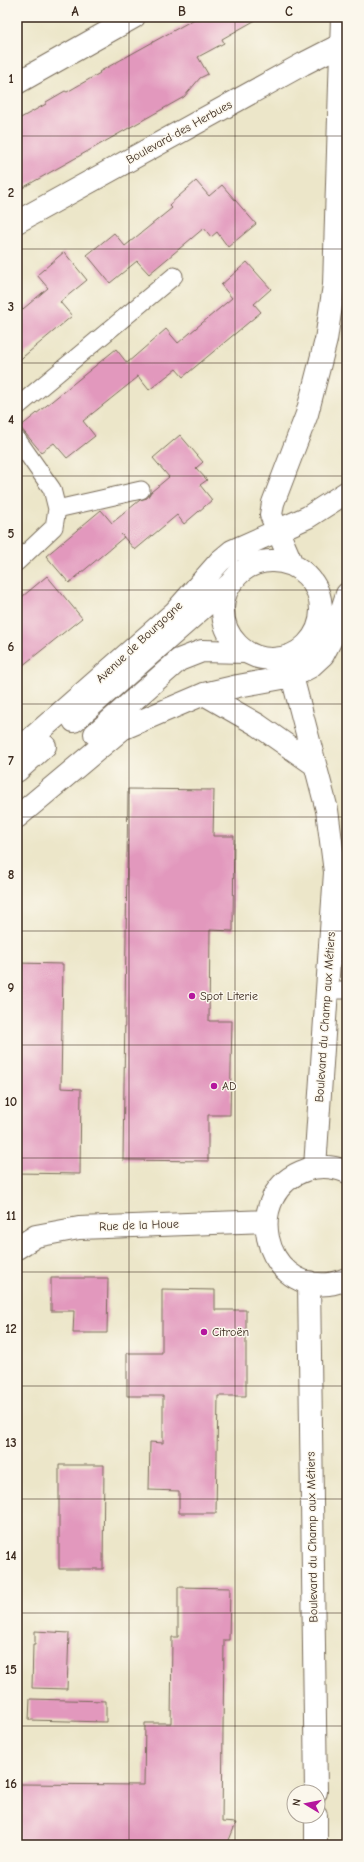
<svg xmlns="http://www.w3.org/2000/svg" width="364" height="1862" font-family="'Comic Neue',sans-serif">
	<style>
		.building { fill: #e298bd }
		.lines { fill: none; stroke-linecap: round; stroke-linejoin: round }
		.service-casing { stroke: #796c5a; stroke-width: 19 }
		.minor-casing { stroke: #796c5a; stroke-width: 24 }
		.service { stroke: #fff; stroke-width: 17 }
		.minor { stroke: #fff; stroke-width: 22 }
		.grid { fill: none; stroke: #3b2a1e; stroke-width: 1; stroke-opacity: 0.55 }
		.poi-dot { fill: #b5179e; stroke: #fbf7ec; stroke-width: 1.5 }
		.labels { text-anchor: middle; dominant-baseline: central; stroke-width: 3; stroke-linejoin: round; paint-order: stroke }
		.street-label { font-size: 12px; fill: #3b2a1e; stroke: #fbf7ec }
		.poi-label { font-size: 12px; fill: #3b2a1e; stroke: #fbf7ec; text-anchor: start }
		.neatline { fill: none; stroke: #3b2a1e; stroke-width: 1.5 }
		.grid-label { font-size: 13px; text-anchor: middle; font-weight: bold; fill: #3b2a1e }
	</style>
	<rect width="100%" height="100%" fill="#fbf7ec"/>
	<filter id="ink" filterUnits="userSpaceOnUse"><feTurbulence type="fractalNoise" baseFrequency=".025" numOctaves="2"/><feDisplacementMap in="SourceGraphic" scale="8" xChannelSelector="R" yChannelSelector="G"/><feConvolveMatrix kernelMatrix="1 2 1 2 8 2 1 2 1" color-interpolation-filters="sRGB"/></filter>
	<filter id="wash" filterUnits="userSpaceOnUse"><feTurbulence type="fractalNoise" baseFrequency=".012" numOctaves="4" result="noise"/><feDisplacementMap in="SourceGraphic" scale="16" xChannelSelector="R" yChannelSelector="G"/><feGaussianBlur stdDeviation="0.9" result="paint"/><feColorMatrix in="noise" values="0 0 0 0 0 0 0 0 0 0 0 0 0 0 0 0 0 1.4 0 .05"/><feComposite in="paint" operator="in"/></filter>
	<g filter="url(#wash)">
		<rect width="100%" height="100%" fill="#ece6c9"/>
		<g id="blocks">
			<path class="building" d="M198,17H261L222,39L224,43L198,57L208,74L200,78L184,97L17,191V120L46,104V102L65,91L67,92L100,73L99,72Z
				M196,181L209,196L222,185L256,224L228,247L217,232L211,237L204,228L149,274L137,261L110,283L87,255L114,233L125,246L172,208L169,205Z
				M64,252L87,280L60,302L72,316L17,362V314L48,288L37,275Z
				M247,262L271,289L254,304L261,312L183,377L176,369L149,390L137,375L138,377L83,421L95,436L67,458L54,443L41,452L20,427L116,349L127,363L166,329L178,343L232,298L221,285Z
				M180,435L203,462L196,468L207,480L200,485L212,500L184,524L177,515L135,550L121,534L124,537L69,583L46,556L101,510L112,523L140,500L147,498L151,492L169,477L153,458Z
				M47,576L82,618L17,670V601Z
				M128,789L214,790L213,836H234L233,931L210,930L209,1021H232L230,1115H208V1161L123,1160Z
				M17,963L63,964L61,1088L81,1089L80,1174L17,1173Z
				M51,1278H108L107,1333H73L74,1311H51Z
				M162,1289L215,1290V1310H246V1396H218L216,1513H179V1491L149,1490L150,1442L163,1443V1396H127V1353H162Z
				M59,1465H104L103,1569H59Z
				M178,1587L230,1588L229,1640H224L222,1822L236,1823L227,1845H19L20,1784L144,1785L145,1723H171L172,1637H178Z
				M35,1631L69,1633L67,1689L32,1688L33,1644H35Z
				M30,1699L106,1701V1722L29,1720Z"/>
		</g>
	</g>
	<g filter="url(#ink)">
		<use href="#blocks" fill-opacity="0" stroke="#796c5a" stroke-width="1"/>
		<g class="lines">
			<defs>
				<path id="service" d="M17,407L174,276
					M17,439L52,489L57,509L54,527L17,562
					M57,509L141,490
					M327,990H347"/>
				<path id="minor" d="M17,83L134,17
					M17,222L303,64L342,44
					M223 610a49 49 0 1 1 98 0a49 49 0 1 1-98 0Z
					M292,564L271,515L273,503L307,414L326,340L334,285L342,17
					M287,657L327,810L335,872L315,1167
					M204,694L258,725L315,765
					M74,721L231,583
					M95,734L179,660L202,651L246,652
					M17,751L175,612L220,561L232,551L308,517L347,492
					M17,771L45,746
					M17,817L122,729L204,694L238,686L293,676L310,667L323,655L334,634L347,594
					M347,1172C333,1166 320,1165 306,1170C241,1192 262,1291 329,1284C335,1283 341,1281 347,1279
					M17,1248L36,1236L79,1228L266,1221
					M309,1282L316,1792
					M316,1816V1845"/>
			</defs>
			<use href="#service" class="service-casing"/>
			<use href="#minor" class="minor-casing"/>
			<use href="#service" class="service"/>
			<use href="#minor" class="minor"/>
		</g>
	</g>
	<path class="grid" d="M129,17V1845M235,17V1845M17,136H347M17,249H347M17,363H347M17,476H347M17,590H347M17,704H347M17,817H347M17,931H347M17,1045H347M17,1158H347M17,1272H347M17,1386H347M17,1499H347M17,1613H347M17,1726H347"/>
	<g class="poi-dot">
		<circle cx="192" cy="996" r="4"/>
		<circle cx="214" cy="1086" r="4"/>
		<circle cx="204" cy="1332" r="4"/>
	</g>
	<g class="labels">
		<g class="street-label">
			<text transform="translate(179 132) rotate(-29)">Boulevard des Herbues</text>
			<text transform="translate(139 642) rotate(-43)">Avenue de Bourgogne</text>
			<text transform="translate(325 1017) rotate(-86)">Boulevard du Champ aux Métiers</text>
			<text transform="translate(139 1225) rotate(-2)">Rue de la Houe</text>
			<text transform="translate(312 1537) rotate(-91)">Boulevard du Champ aux Métiers</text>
		</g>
		<g class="poi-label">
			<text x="200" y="996">Spot Literie</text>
			<text x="222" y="1086">AD</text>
			<text x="212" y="1332">Citroën</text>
		</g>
	</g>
	<rect width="364" height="1862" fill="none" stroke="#fbf7ec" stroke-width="44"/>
	<g transform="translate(306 1804) rotate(280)"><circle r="19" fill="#fbf7ec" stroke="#aea59a"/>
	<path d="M0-3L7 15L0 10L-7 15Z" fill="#b5179e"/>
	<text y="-6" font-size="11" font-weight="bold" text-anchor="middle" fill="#3b2a1e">N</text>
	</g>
	<rect x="22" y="22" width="320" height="1818" class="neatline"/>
	<g class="grid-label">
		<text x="75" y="16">A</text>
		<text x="182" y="16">B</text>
		<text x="289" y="16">C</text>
		<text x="11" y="83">1</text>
		<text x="11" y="197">2</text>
		<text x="11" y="311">3</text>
		<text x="11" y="424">4</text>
		<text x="11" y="538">5</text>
		<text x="11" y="651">6</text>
		<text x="11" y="765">7</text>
		<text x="11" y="879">8</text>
		<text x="11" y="992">9</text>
		<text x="11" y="1106">10</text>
		<text x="11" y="1220">11</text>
		<text x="11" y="1333">12</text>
		<text x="11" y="1447">13</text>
		<text x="11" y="1560">14</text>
		<text x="11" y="1674">15</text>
		<text x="11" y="1788">16</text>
	</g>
</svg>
